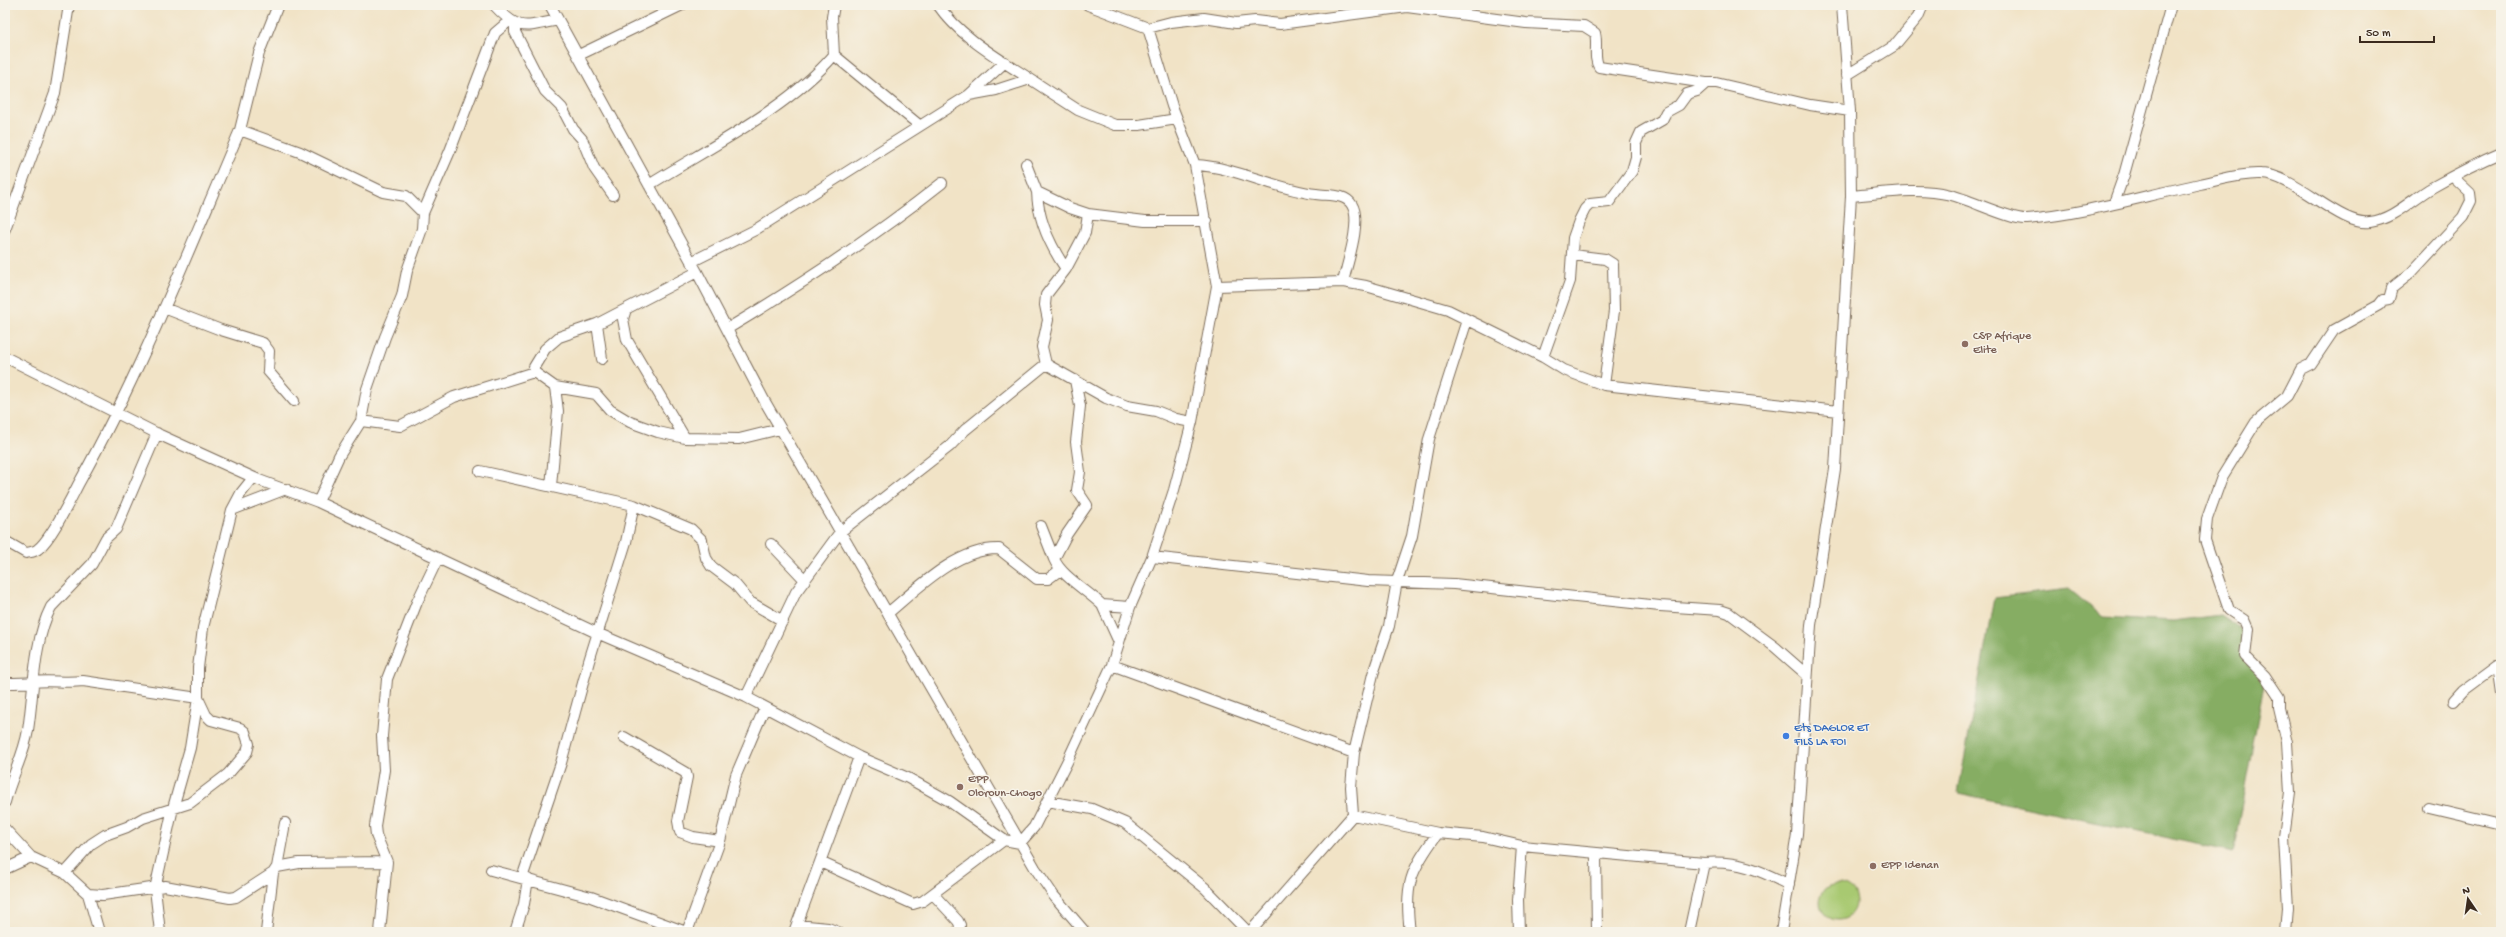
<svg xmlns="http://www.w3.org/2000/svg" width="2506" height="937" font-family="'Gochi Hand',sans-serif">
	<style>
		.green { fill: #a8c971; stroke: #727a48 }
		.forest { fill: #86ad63; stroke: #606c40 }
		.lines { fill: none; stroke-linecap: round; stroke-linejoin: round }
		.minor-casing { stroke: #7b6b59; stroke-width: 12 }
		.minor { stroke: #fff; stroke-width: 10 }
		.education-dot { fill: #8d6e63; stroke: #f7f3e8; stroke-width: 1.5 }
		.shop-dot { fill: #3f7fe0; stroke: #f7f3e8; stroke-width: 1.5 }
		.labels { text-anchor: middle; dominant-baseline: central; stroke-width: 3; stroke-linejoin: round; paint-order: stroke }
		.education-label { font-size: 12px; fill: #785e54; stroke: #f7f3e8; text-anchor: start }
		.shop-label { font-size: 12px; fill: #366cbe; stroke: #f7f3e8; text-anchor: start }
	</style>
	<rect width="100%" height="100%" fill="#f7f3e8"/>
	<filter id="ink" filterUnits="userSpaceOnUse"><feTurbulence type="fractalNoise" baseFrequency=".025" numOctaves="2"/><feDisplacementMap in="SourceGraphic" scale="8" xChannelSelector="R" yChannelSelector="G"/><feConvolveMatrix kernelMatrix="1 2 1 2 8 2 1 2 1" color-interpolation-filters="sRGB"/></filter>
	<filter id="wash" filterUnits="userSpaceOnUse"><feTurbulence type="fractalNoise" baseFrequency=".012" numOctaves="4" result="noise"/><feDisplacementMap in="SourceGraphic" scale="16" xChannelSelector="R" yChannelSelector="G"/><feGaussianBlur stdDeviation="0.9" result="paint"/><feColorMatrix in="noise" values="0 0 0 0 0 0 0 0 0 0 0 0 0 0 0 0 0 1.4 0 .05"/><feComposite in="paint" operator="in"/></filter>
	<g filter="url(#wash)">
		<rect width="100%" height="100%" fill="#f1e3c6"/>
		<path class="green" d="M1820 902a18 18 0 1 1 36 0a18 18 0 1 1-36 0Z"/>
		<path class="forest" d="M2069,589L2103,617L2173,621L2220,615L2246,632L2243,656L2265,679L2233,852L1958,793L1994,598Z"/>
	</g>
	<g filter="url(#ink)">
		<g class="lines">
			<defs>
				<path id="minor" d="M278,5L259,53L240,130L300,152L383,192L406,196L423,213L422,229L407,271L402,296L385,337L367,389L361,421
					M494,5C519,32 524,27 558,20
					M550,5L697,272L764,400L1035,868L1054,896L1085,932
					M938,5C960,37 998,58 1030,79
					M515,24V32L545,91L562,108L573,129L582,139L594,168L613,195
					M1148,28L1171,22L1204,18L1236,23L1255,21L1280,24L1407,7L1526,23L1584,26L1595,33C1598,44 1593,58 1599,67L1706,83
					M579,55L682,5
					M834,55L919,125
					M1847,75L1894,46L1918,17L1923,5
					M969,95L1005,62
					M1026,164L1037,192L1070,208L1088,214L1145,221H1207
					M1195,165C1237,167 1274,189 1316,194C1328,196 1345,193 1352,205C1362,221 1347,264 1343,282
					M649,185C708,148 789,108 834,55L832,17L834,5
					M1037,192C1038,219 1051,247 1066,269
					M1851,196C1885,193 1918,187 1951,195C1971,200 2011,220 2027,219C2085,214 2143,196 2200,184C2220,180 2241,173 2261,174C2294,174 2341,227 2370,222C2394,219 2413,198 2433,187C2456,174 2477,163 2501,153
					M2114,203L2124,175L2171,5
					M423,213L450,151L495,33L509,21
					M1088,214L1085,233L1066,269L1046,295L1045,305L1048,320L1042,347L1046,364L1106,398L1127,406L1156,411L1176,419L1192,422
					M5,229L55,93L69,5
					M1573,255L1605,259L1613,264L1614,311L1604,385
					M691,262L755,230L969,95L996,90L1030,79L1078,110L1115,125H1139L1177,119
					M1217,286L1343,282L1366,286L1448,310L1543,357L1564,370L1604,385L1838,411
					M164,308L221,330L263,343L269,351L268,371L294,401
					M626,309L623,319L627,340L685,438
					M597,324L602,359
					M727,329C802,284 874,237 942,183
					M5,357L160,435L259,480L318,502L597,633L746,697L859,757L908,778L949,801L1004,840L1020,843L1034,827L1067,762L1112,665L1130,607L1152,557L1174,490L1192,422L1217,286L1195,165L1172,106L1148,28L1088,5
					M1543,357L1570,281L1573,238L1579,221L1585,209L1590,204L1609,202L1632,171L1636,157V143L1641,132L1662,120L1666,112L1679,105L1687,94L1697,91L1706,83H1716L1810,105L1850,111
					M534,372L555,387L596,394L610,410L630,422L658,432L685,438L739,439L780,429
					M534,372V367L545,349L559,337L597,324L697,272
					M1075,380L1080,406L1076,442L1080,472L1077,490L1087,505L1067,534L1054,559C1061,576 1088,591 1102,605L1130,607
					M480,471L634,505L691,529L702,540L706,558L711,566L735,584L750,602L783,621
					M551,486L558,411L555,387
					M318,502L339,456L361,421L400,426L454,397L534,372
					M232,510L286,489
					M1041,526L1054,559
					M5,541L26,553C30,552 35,552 38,549C52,538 70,500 79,483C142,370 189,249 240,130
					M771,544L805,580
					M1152,557L1368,581L1454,584L1660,606L1720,610L1729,613L1775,647L1807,675
					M1102,605L1118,640
					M888,613C918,588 957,548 999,549L1037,579H1048L1060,570
					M1112,665L1354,753
					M5,683C15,683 23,683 33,682C49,680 66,683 83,681L198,698
					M746,697L796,592L840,532L950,446L965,430L1046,364
					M2454,701L2463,691L2497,666L2501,694
					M624,737L686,773L687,777L678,821L680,832L693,837L720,841
					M1047,801L1092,809L1125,823L1205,888L1248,932
					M5,802C11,777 24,756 28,730C34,692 33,642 51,607L92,564L106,538L116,529L157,433
					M2429,808L2501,825
					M1353,815L1438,833L1483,837L1522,846L1704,863C1737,860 1760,870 1789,885
					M5,829L31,857
					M1596,854L1597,932
					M820,862L913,904L923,901L1004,840
					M277,867L299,863L387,862
					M5,869L31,857L65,873L88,894L103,895L165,886L230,898L236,897L273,873
					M491,870L591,897L686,932
					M65,873L91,844L105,835L127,827L143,818L190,803L228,774L247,752L249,744L245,732L240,728L211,720L206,715L198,698
					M522,878L561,763L589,661L626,542L634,505
					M88,894L99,932
					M933,894L958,921L960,925L959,932
					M797,925L828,928L838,932
					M160,932L155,889L173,808L190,748L198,698V668L203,628L232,510L241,493L253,478
					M266,932L273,873L277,867L285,823
					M380,932L387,862L376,835L375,826L384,770L382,736L387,679L417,602L438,558
					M515,932L524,904L528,879
					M687,932L720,841L736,775L765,707
					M794,932L859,757
					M1250,932L1353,815L1351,787L1354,753L1373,674L1389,626L1397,581L1412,536L1429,439L1467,320
					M1410,932C1404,885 1410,871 1438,833
					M1519,932L1518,900L1522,846
					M1689,932L1704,863
					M1781,932L1797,834L1811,625L1835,469L1851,196L1850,111L1842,5
					M2286,932L2288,908L2284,838L2290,792L2287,742L2279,708V697L2265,676L2245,656L2248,629L2244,620L2229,610L2205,540L2207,519L2222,477L2256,422L2287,396L2301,369L2311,364L2334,330L2379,305L2383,300L2389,299L2392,288L2411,273L2463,217L2471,201L2470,193L2453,177"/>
			</defs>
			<use href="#minor" class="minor-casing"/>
			<use href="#minor" class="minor"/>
		</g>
	</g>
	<g class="education-dot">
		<circle cx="1965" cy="344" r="4"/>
		<circle cx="960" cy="787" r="4"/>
		<circle cx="1873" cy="866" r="4"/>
	</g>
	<circle class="shop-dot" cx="1786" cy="736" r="4"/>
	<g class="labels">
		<g class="education-label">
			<text x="1973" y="337">CSP Afrique<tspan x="1973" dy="14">Elite</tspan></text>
			<text x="968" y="780">EPP<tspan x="968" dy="14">Oloroun-Chogo</tspan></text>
			<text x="1881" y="866">EPP Idenan</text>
		</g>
		<g class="shop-label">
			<text x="1794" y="729">Ets DAGLOR ET<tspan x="1794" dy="14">FILS LA FOI</tspan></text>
		</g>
	</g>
	<rect width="2506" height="937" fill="none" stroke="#f7f3e8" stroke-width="20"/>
	<g transform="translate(2468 899) rotate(347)" stroke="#f7f3e8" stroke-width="3" paint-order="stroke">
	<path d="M0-3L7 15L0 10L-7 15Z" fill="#3b2a1e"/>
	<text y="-6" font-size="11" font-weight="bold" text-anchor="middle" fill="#3b2a1e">N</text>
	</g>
	<path d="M2360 36v6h74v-6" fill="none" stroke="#3b2a1e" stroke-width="2"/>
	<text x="2366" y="36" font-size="12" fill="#3b2a1e" stroke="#f7f3e8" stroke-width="3" paint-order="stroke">50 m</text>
</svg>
